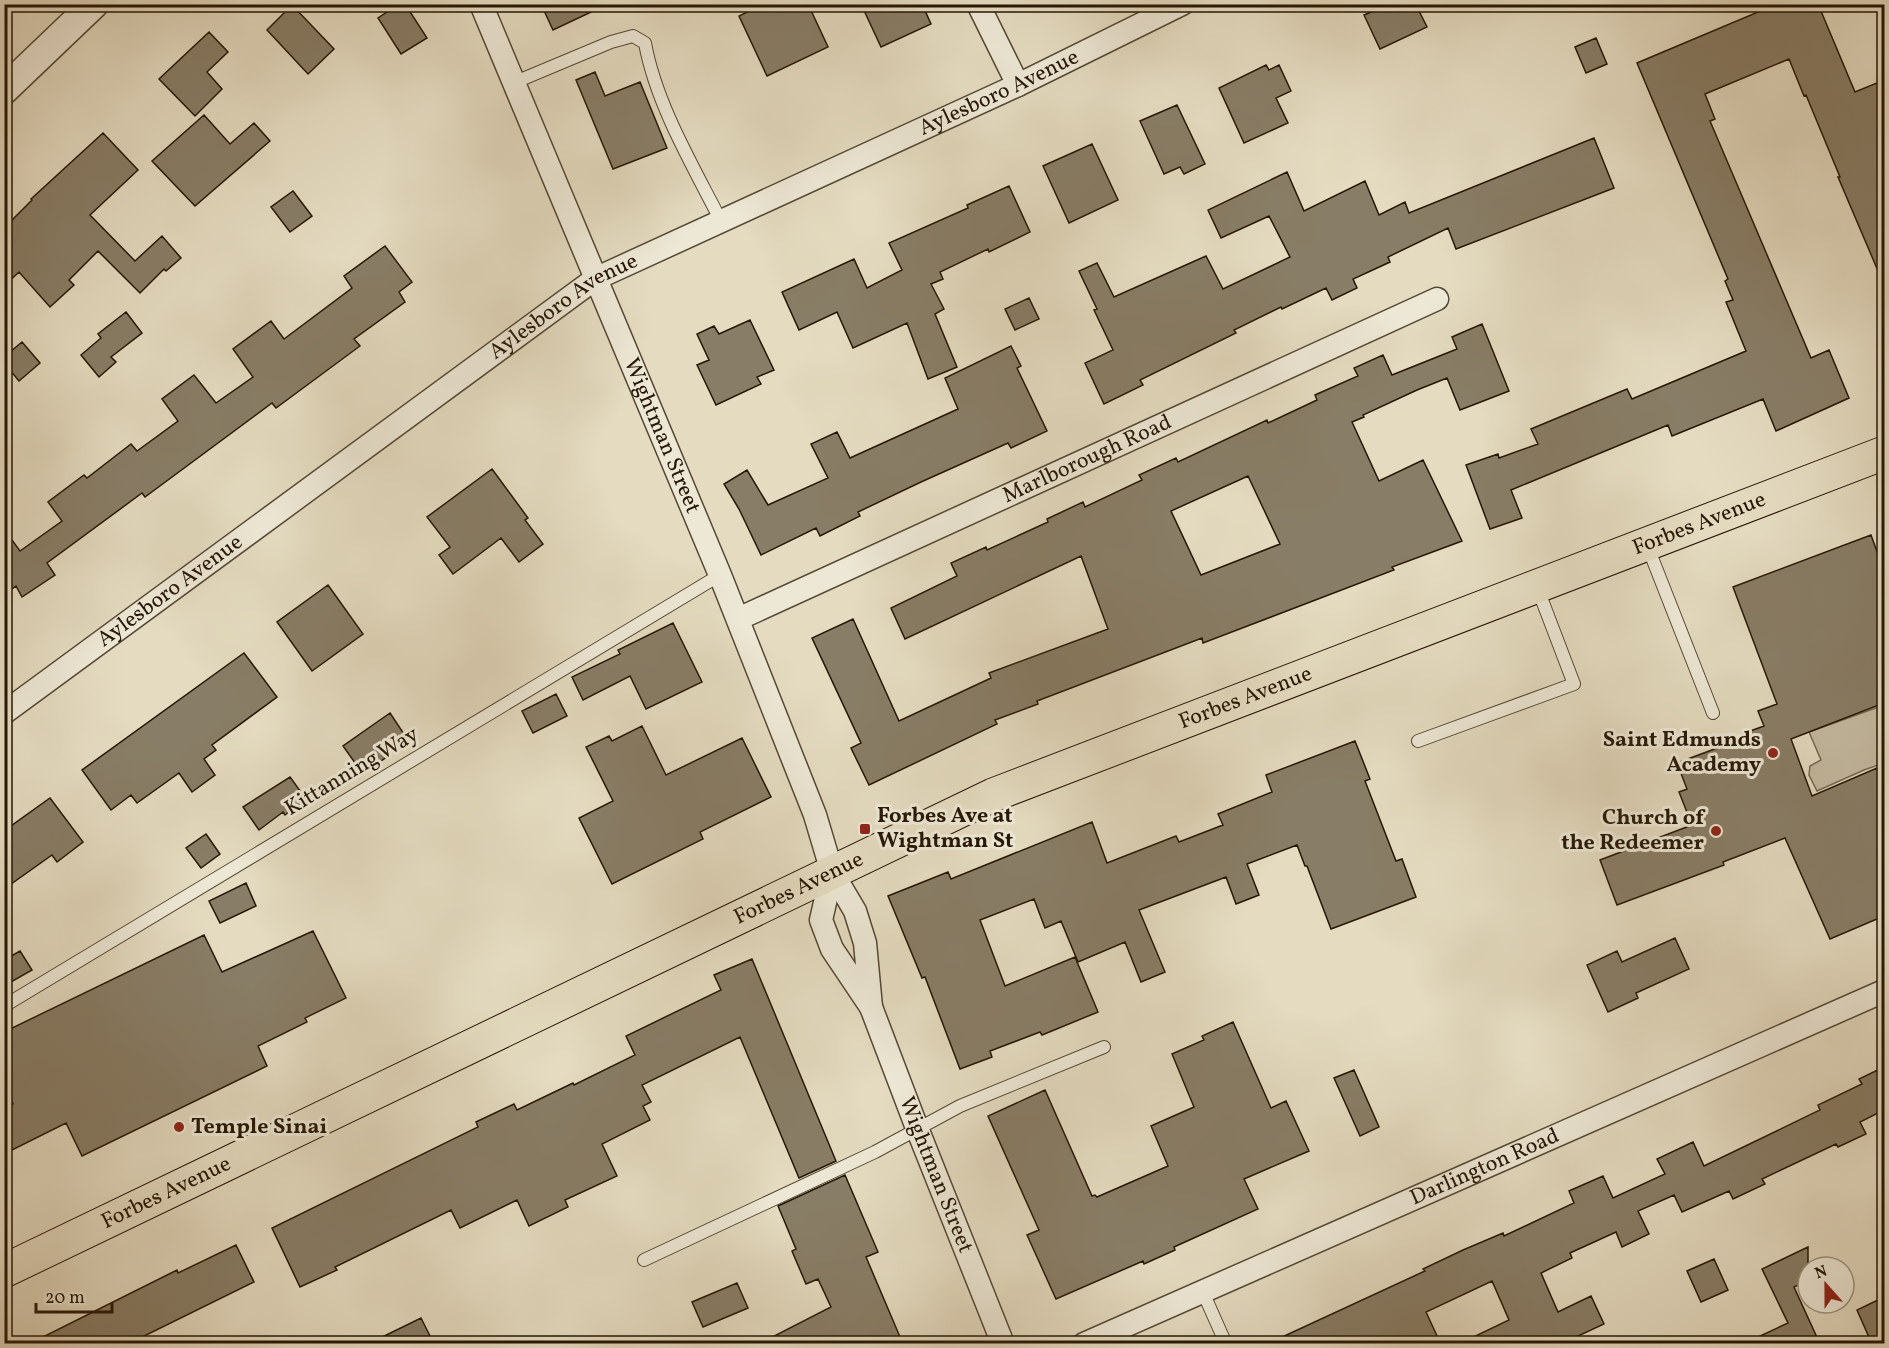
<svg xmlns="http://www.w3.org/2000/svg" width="1889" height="1348" font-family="Vollkorn,serif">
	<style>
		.green { fill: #c4baa0; stroke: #746852; stroke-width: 1.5 }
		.building { fill: #887d66; stroke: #251705; stroke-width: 1.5; fill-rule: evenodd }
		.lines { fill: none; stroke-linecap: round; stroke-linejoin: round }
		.service-casing { stroke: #554834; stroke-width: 14 }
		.minor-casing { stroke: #554834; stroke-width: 25 }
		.tertiary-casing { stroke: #554834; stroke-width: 31 }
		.primary-casing { stroke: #251705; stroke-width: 35 }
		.service { stroke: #ede8d6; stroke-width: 12 }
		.minor { stroke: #ede8d6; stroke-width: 22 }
		.tertiary { stroke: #ede8d6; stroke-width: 28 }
		.primary { stroke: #e4dbc0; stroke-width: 33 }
		.poi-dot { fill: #8f2418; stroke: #ede8d6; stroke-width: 2 }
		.labels { text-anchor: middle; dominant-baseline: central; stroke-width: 6; stroke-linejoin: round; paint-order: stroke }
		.street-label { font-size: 22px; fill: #251705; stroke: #ede8d6 }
		.poi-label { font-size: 22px; font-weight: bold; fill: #251705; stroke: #ede8d6; text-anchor: end }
	</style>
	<rect width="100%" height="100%" fill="#e4dbc0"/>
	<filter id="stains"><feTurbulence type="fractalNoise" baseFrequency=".00333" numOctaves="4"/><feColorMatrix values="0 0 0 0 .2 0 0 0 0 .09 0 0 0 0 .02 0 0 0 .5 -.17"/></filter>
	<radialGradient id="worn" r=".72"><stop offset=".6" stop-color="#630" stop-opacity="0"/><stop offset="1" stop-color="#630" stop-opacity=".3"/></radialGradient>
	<path class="green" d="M1884,705V763L1864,770L1817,791L1809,775L1810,766L1821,760L1809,732Z"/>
	<path class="building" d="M399,4H405L427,38L401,54L378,18Z
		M541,4H608L553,30Z
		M763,4H808L828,47L767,76L739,16Z
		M861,4H922L931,24L881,47Z
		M1777,4H1818L1855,92L1884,80V285L1838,177H1840L1806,95L1804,96L1789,59L1705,94L1715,119L1710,121L1811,358L1829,350L1849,398L1776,431L1763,399L1672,436L1668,425L1511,490L1522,518L1490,529L1466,465L1498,454L1499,458L1538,444L1531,429L1627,389L1632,399L1746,351L1726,302L1733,300L1725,281L1728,279L1637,63Z
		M292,5L334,49L308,74L267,30Z
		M1388,5H1416L1427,27L1380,49L1364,15Z
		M209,32L228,52L207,72L222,89L195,116L159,79Z
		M1596,38L1607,64L1586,73L1575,47Z
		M1266,65L1269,70L1279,65L1291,91L1276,98L1288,123L1244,143L1219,88Z
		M595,72L605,96L640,82L667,148L613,169L576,80Z
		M1177,105L1205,164L1184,174L1180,167L1164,174L1140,121Z
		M204,115L230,144L254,123L270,141L195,206L152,161Z
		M103,133L138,170L90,215L135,261L162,236L181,258L166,271L164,269L140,293L98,251L69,280L74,285L50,307L19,272L4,286V228L32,200L31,199Z
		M1594,138L1614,188L1456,249L1448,228L1388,257L1390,262L1353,279L1357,288L1332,300L1326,288L1282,309L1281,307L1234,330L1236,333L1140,380L1143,385L1104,404L1085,363L1113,350L1094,310L1097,309L1079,271L1097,263L1114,297L1206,256L1223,289L1290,257L1269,216L1221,238L1208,210L1287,172L1304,211L1365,181L1379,215L1405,202L1409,213Z
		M1092,144L1118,200L1069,223L1043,166Z
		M1009,186L1030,232L989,252L988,249L940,272L943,279L931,284L944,309L935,314L957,367L928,379L907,323L853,348L837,312L799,330L782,292L854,259L867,288L902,270L889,243L968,208L967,205Z
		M293,191L312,216L290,232L271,207Z
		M385,246L412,282L399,292L405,302L354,339L360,346L276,408L272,403L145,497L142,493L47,563L55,575L22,597L16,586L4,595V529L20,551L62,521L48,502L84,475L87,478L131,444L137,451L178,421L162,399L194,375L216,403L253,377L233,349L271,321L284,339L352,288L344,276Z
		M1029,298L1039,319L1015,330L1005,309Z
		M126,312L142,333L111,357L116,362L99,377L81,355L101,338L98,334Z
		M750,320L774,370L757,377L761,384L716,405L697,365L709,360L697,334L714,326L719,334Z
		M1482,324L1509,391L1460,410L1447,378L1417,390L1363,415L1364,417L1352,422L1379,481L1423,460L1462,541L1392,567L1394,570L1203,643L1202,638L1037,701L1038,704L995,720L997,724L869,785L851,748L861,743L812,638L853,619L899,721L991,678L989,673L1108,629L1081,556L905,639L891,608L957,576L951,563L986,547L987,550L1048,522L1047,519L1083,502L1085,507L1142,480L1139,475L1176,458L1178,462L1267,420L1268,423L1317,400L1315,395L1358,376L1354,368L1383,355L1392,375L1457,349L1452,337ZM1248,476L1280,544L1201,575L1171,511Z
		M22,342L40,363L19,381L4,363V357Z
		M1011,346L1021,366L1017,368L1047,431L1011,448L1008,443L921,482L858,512L860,516L820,536L816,528L761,555L739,509L724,484L747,470L768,505L828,478L811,444L837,432L850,458L958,409L945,378Z
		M492,469L528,518L525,520L543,544L519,562L501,538L453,574L439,555L450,547L427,517Z
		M1871,535L1884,571V703L1791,739L1812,796L1877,768L1879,772L1884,770V916L1830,939L1785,838L1723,862L1724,865L1617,905L1600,860L1692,825L1679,792L1687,789L1677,763L1744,738L1742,734L1764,726L1758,711L1777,704L1733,587Z
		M328,585L363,634L312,671L277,622Z
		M673,623L702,682L646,709L630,676L583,700L572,677L620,654L618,650Z
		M244,653L277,697L212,745L216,750L204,759L215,775L192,792L179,773L137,803L131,795L111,810L82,770Z
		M556,694L567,716L533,733L522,711Z
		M390,713L404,734L383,749L388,756L363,774L343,746Z
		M642,726L666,775L742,738L771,797L700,832L703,839L612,884L579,818L613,801L586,747L609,736L612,741Z
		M1355,741L1370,779L1365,781L1396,861L1402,859L1416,897L1331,929L1307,866H1305L1297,845L1247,864L1259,895L1236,904L1226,877L1139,910L1165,972L1141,982L1125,942L1078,962L1061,921L1045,928L1034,899L980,920L1005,986L1075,957L1098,1012L1042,1035L1040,1032L990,1051L992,1057L960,1069L925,977L922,978L888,896L948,872L951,879L1092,822L1107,863L1176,836L1179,842L1223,825L1218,814L1272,792L1266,775Z
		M290,777L306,799L285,815L283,812L259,830L243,807Z
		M50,798L83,842L57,862L52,855L4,889V831Z
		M206,834L220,854L201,868L186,848Z
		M246,883L256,906L220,923L209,901Z
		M313,931L346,998L305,1018L307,1022L258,1046L267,1066L82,1156L66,1123L4,1154V1108L13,1104L4,1086V1032L204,935L222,972Z
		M1675,938L1689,969L1636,993L1638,998L1608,1012L1587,965L1617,951L1622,962Z
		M20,951L32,970L4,986V960Z
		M752,959L836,1161L799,1178L740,1037L642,1085L651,1102L643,1106L650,1120L602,1144L617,1176L565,1200L568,1207L529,1226L517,1200L460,1228L451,1210L335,1267L337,1270L300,1287L272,1228L478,1127L476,1122L514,1104L517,1110L573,1083L574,1085L635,1055L626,1036L721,990L714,975Z
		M1233,1022L1271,1108L1286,1101L1309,1151L1244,1179L1258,1209L1174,1247L1175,1250L1144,1264L1143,1261L1056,1299L1027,1235L1039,1230L988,1116L1045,1090L1092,1196L1095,1195L1097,1197L1168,1166L1151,1126L1194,1107L1172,1054L1204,1040L1202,1036Z
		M1884,1067V1110L1860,1122L1866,1134L1838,1147L1836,1144L1762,1179L1765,1184L1733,1199L1729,1191L1682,1212L1674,1195L1638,1211L1649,1234L1622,1247L1616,1232L1570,1253L1572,1258L1541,1273L1558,1312L1591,1296L1604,1324L1561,1344H1459L1509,1320L1492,1281L1426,1312L1438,1338L1427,1344H1267L1425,1271L1423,1269L1463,1250L1503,1233L1504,1236L1574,1203L1569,1191L1603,1176L1613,1198L1665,1174L1657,1159L1693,1142L1704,1166L1820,1110L1818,1105L1862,1084L1859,1079Z
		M1354,1070L1379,1127L1360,1136L1334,1078Z
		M845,1175L878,1252L866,1257L903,1344H759L831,1307L818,1279L806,1284L792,1251L796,1249L778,1206Z
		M236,1245L254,1282L128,1344H29L177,1270L178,1273Z
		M1808,1247V1280L1794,1287L1820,1344H1743L1788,1323L1762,1269Z
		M1714,1259L1728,1290L1701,1302L1687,1271Z
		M737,1283L748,1308L703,1327L692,1302Z
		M1884,1297V1344H1872L1857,1310Z
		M421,1318L434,1344H368Z"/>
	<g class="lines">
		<defs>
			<path id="service" d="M513,83L611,42L633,36L645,43C656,104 693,166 721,221
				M1647,545L1713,713
				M1418,741L1574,684L1537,587
				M4,1006L720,575
				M644,1260L875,1152L960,1106L1104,1047
				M1202,1290L1226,1344"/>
			<g id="minor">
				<path id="s1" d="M481,4L720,575L815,815L832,872L855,911L865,943L871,1007"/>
				<path d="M978,4L1018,85"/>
				<path id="s2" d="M738,619L1437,299"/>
				<path id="s3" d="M4,713L595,279L1018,85L1182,4"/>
				<path id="s4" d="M832,872L821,920L832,949L871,1007L917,1128L1003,1344"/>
				<path id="s5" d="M1084,1344L1884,991"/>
			</g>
			<path id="tertiary" d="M4,90L94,4"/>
			<g id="primary">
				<path id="s6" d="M4,1271L993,795L1884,453"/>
			</g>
		</defs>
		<use href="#service" class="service-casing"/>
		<use href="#minor" class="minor-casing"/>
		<use href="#tertiary" class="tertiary-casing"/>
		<use href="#primary" class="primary-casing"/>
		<use href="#service" class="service"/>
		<use href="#minor" class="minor"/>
		<use href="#tertiary" class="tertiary"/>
		<use href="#primary" class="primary"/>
	</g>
	<g class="poi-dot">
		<circle cx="1773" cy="753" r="6"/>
		<rect x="859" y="823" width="12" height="12" rx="3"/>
		<circle cx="1716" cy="831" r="6"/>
		<circle cx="179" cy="1127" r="6"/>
	</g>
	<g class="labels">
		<g class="street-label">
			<text stroke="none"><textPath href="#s3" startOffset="1178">Aylesboro Avenue</textPath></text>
			<text stroke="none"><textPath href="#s3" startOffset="692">Aylesboro Avenue</textPath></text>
			<text stroke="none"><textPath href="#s1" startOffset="468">Wightman Street</textPath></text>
			<text stroke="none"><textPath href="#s2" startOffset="384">Marlborough Road</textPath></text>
			<text stroke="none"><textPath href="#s6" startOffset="1854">Forbes Avenue</textPath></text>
			<text stroke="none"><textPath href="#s3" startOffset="206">Aylesboro Avenue</textPath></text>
			<text stroke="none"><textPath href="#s6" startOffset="1368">Forbes Avenue</textPath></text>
			<text transform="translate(352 772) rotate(-31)">Kittanning Way</text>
			<text stroke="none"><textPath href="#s6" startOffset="882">Forbes Avenue</textPath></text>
			<text stroke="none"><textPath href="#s5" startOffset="438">Darlington Road</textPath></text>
			<text stroke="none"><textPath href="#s4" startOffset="330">Wightman Street</textPath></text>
			<text stroke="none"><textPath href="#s6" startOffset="180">Forbes Avenue</textPath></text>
		</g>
		<g class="poi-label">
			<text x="1761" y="740">Saint Edmunds<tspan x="1761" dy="25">Academy</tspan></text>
			<text x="877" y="816" text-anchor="start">Forbes Ave at<tspan x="877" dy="25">Wightman St</tspan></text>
			<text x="1704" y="818">Church of<tspan x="1704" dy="25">the Redeemer</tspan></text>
			<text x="191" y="1127" text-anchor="start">Temple Sinai</text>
		</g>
	</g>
	<rect width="1889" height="1348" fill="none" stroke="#e4dbc0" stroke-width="24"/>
	<rect x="6" y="6" width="1877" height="1336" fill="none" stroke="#251705" stroke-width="3"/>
	<rect x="12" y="12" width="1865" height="1324" fill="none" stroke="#251705" stroke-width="1.5"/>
	<g transform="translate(1826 1285) rotate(339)"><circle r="28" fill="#ede8d6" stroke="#9d9482" stroke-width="1.5"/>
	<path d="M0-4.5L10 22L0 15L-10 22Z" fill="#8f2418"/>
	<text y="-9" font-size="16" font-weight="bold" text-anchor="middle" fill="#251705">N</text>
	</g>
	<path d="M36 1303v9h76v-9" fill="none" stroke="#251705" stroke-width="3"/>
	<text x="45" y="1303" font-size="18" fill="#251705" stroke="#ede8d6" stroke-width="4.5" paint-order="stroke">20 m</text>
	<rect width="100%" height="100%" filter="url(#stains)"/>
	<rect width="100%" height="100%" fill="url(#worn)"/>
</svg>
